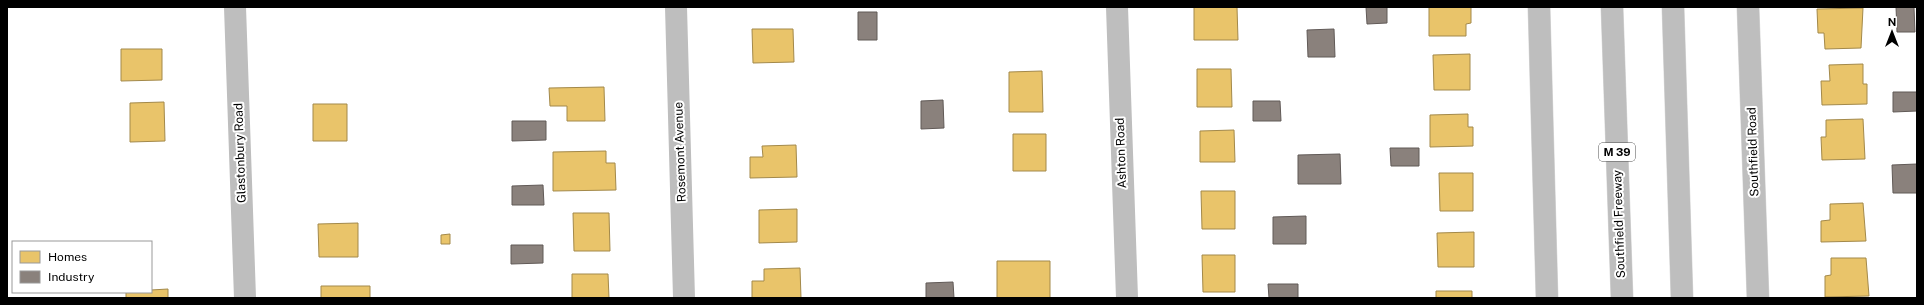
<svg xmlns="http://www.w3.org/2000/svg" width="1924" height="305" font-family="'Public Sans',sans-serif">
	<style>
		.homes { fill: #e9c46a; stroke: #a3894a }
		.industry { fill: #8a817c; stroke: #615a57 }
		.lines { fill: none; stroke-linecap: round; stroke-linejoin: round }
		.major-casing { stroke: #dbdbdb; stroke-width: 23 }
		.highway-casing { stroke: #dbdbdb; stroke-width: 23 }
		.minor { stroke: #bebebe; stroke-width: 22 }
		.major { stroke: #bebebe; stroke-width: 22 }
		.highway { stroke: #bebebe; stroke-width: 22 }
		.labels { text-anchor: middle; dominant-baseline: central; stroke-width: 4; stroke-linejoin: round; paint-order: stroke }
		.shield { fill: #fff; stroke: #4c4c4c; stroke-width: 1 }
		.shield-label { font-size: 11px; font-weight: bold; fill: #000 }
		.street-label { font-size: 12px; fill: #000; stroke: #fff }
	</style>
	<rect width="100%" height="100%" fill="#fff"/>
	<path class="homes" d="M1194,7H1237L1238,40H1194Z
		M1429,7H1471V23L1466,24V36H1429Z
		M1863,8L1861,48L1825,49L1824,33H1818L1817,9Z
		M752,29H793L794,62L753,63Z
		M121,49H162V80L121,81Z
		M1470,54V90H1434L1433,55Z
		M1863,64V84H1867V104L1822,105L1821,81H1830L1829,65Z
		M1197,69H1231L1232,107H1197Z
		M1042,71L1043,112H1009V72Z
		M604,87L605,121H567V106H550L549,88Z
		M164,102L165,141L130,142V103Z
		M313,104H347V141H313Z
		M1468,114V127H1473V146L1430,147V115Z
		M1863,119L1865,159L1822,160L1821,137H1826V120Z
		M1234,130L1235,162H1200V131Z
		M1013,134H1046V171H1013Z
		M796,145L797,177L750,178V157H763L762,146Z
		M606,151V163H615L616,190L553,191V152Z
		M1439,173H1473V211H1440Z
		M1201,191H1235V229H1202Z
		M1863,203L1866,241L1821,242V221L1830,220V204Z
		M797,209V242L759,243V210Z
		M573,213H609L610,251H574Z
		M358,223V257H319L318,224Z
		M1474,232V267H1438L1437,233Z
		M450,234V244H441V235Z
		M1202,255H1235V292H1203Z
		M1831,258H1866L1869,296L1825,297V276L1831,275Z
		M997,261H1050V298H997Z
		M800,268L801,298H752V281H764V269Z
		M572,274H608L609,298H572Z
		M321,286H370V298H321Z
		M168,289V298H126V292H151V290Z
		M1436,291H1472V298H1436Z"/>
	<path class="industry" d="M1366,7H1387V23L1367,24Z
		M1896,7H1914L1915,32H1897Z
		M858,12H877V40H858Z
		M1334,29L1335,57H1308L1307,30Z
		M1893,92H1917V111L1893,112Z
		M943,100L944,128L921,129V101Z
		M1253,101H1280L1281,121H1253Z
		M512,121H546V140L512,141Z
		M1390,148H1419V166H1391Z
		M1340,154L1341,184H1298V155Z
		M1917,164V193H1893L1892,165Z
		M543,185L544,205H512V186Z
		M1306,216V244H1273V217Z
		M511,245H543V263L511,264Z
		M953,282L954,298H926V283Z
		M1268,284H1298V298H1269Z"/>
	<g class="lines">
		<defs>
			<path id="major" d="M1539,7L1547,298
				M1748,7L1758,298"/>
			<path id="highway" d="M1612,7L1622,298
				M1673,7L1682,298"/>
		</defs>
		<use href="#major" class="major-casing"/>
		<use href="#highway" class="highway-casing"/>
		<path class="minor" d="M235,7L245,298
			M676,7L684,298
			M1117,7L1127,298"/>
		<use href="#major" class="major"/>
		<use href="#highway" class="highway"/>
	</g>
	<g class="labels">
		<rect class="shield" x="1599" y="143" width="36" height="18" rx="3"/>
		<g class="shield-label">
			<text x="1617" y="152">M 39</text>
		</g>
		<g class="street-label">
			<text transform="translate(680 152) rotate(-92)">Rosemont Avenue</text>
			<text transform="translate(1753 152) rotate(-92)">Southfield Road</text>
			<text transform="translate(240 153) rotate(-92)">Glastonbury Road</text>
			<text transform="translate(1121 153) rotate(-92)">Ashton Road</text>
			<text transform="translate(1619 224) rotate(-92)">Southfield Freeway</text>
		</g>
	</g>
	<rect width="1924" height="305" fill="none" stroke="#000000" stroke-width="16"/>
	<rect x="12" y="241" width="140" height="52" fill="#ffffff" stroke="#999999"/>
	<rect x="20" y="251" width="20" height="12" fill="#e9c46a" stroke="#999999"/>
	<text x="48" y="261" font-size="12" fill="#000000">Homes</text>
	<rect x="20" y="271" width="20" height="12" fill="#8a817c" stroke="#999999"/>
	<text x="48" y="281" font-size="12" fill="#000000">Industry</text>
	<g transform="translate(1892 32)" stroke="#ffffff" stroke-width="3" paint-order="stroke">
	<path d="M0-3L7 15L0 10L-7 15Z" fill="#000000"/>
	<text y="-6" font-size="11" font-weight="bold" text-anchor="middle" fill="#000000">N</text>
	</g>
</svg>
